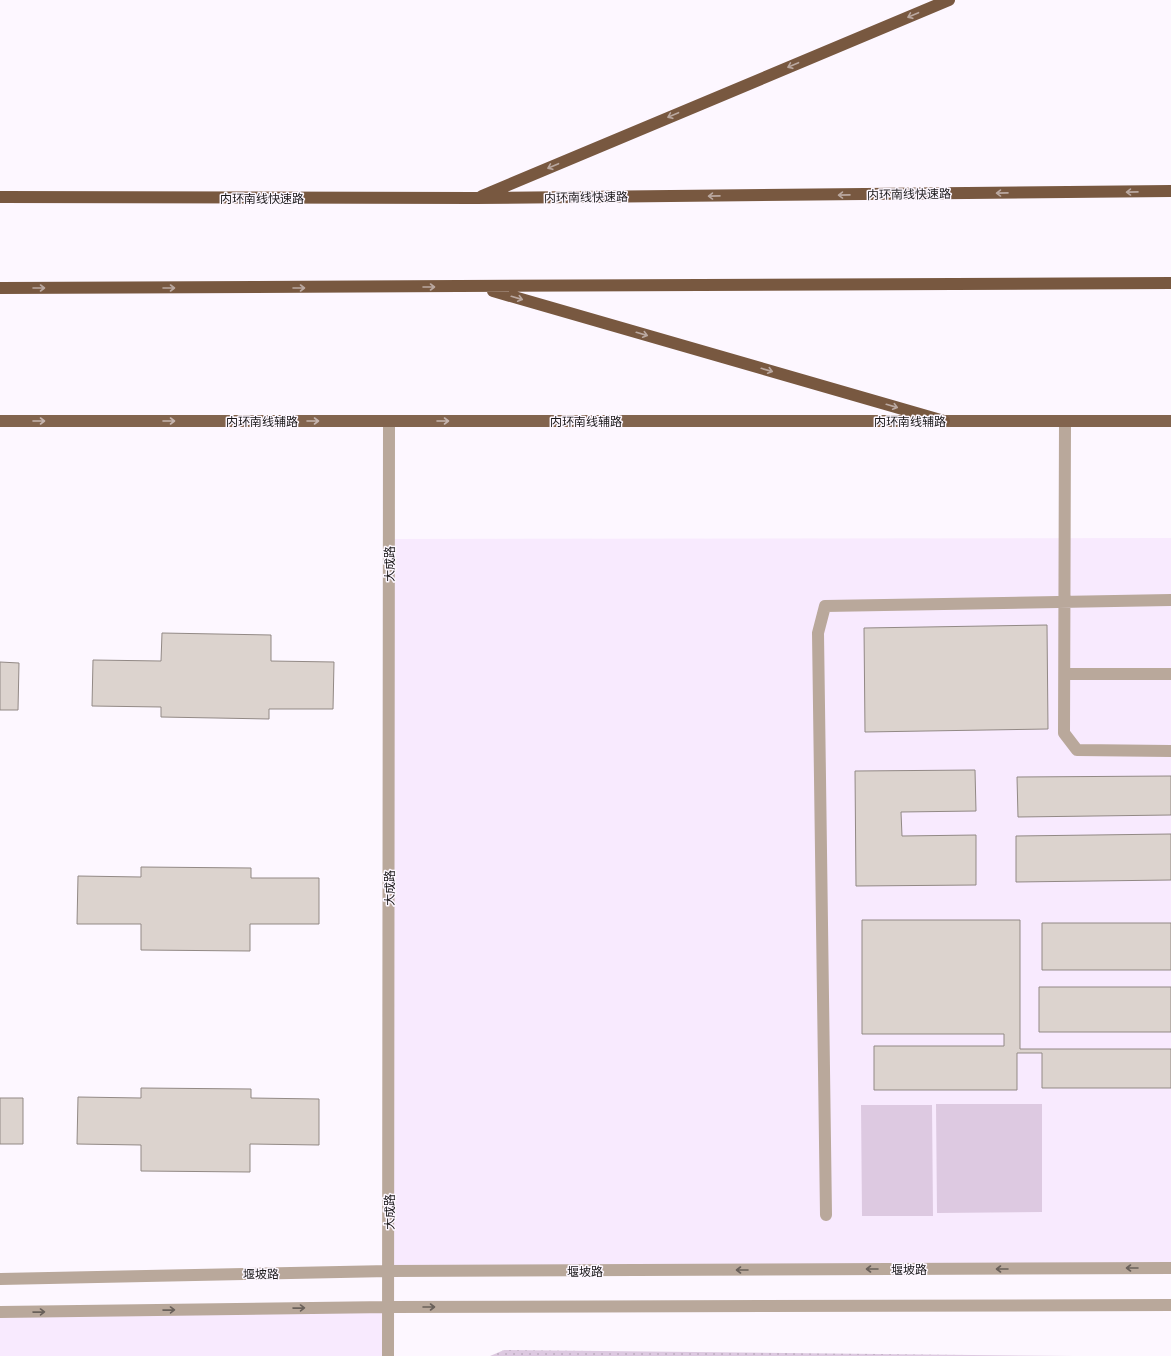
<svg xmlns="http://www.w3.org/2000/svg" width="1171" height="1356" font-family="'Libre Baskerville','Noto Sans SC',serif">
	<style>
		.commercial { fill: #f8eafe }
		.grass { fill: url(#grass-dots) }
		.pitch { fill: #ddc9e1 }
		.building { fill: #dcd3ce; stroke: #928985 }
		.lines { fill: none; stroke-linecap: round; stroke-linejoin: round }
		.service { stroke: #b9a89b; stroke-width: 12 }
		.minor { stroke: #b9a89b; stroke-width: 12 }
		.primary { stroke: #82644e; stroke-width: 12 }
		.trunk { stroke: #785840; stroke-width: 12 }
		.oneway { stroke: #baa8a0 }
		.oneway2 { stroke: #c6b5af }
		.oneway3 { stroke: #69605a }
		.labels { text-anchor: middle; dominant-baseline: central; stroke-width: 3; stroke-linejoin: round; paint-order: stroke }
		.street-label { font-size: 12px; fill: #191719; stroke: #fdf7ff }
	</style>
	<defs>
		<pattern id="grass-dots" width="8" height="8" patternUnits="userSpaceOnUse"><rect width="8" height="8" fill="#ddc9e1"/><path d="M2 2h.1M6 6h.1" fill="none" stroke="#bdacc0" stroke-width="1.8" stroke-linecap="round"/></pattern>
	</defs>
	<rect width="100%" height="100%" fill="#fdf7ff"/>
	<path class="commercial" d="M1171,538V1268L389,1271V539Z
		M389,1307L388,1356H0V1312Z"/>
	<path class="grass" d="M504,1350L1075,1356H490Z"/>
	<path class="pitch" d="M936,1104H1042V1212L937,1213Z
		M861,1105H932L933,1216H862Z"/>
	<path class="building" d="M1047,625L1048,729L865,732L864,628Z
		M162,633L271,635V661L334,662L333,709H269V719L161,717V707L92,706L93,660L161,661Z
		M0,662L19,663L18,710H0Z
		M975,770L976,811L901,812L902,836L976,835V885L856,886L855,771Z
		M1171,776V815L1018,817L1017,777Z
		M1171,834V880L1016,882V836Z
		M141,867L251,868V878H319V924H250V951L141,950V924H77L78,876L141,877Z
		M862,920H1020V1049H1171V1088H1042V1053H1017V1090H874V1046H1004V1034H862Z
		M1042,923H1171V970H1042Z
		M1039,987H1171V1032H1039Z
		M141,1088L251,1089V1098L319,1099V1145L250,1144V1172L141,1171V1145L77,1144L78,1097L141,1098Z
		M0,1098H23V1144H0Z"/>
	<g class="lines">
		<path class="service" d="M1065,421L1064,733L1077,750L1171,751
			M1065,674H1171
			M826,1215L818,633L825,606L1171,600"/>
		<path class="minor" d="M0,1279L389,1271L1171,1268
			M0,1312L389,1307L1171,1305
			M388,1356L389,421"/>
		<path class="primary" d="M0,421H1171"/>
		<path class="trunk" d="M482,196L949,0
			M0,197L475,198L1171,191
			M0,288L1171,283
			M493,291L944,421"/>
	</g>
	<defs><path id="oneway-shaft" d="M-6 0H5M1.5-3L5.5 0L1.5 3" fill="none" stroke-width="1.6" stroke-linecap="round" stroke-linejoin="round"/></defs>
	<g class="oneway">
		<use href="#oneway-shaft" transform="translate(913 15) rotate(157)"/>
		<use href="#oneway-shaft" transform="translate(793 65) rotate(157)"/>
		<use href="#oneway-shaft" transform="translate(673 115) rotate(157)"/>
		<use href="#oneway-shaft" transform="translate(553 166) rotate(157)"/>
		<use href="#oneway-shaft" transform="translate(1132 192) rotate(179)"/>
		<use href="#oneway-shaft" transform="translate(1002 193) rotate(179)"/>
		<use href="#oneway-shaft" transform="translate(844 195) rotate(179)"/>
		<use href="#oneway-shaft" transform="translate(714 196) rotate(179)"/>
		<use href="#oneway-shaft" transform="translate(429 287)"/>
		<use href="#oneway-shaft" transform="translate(39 288)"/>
		<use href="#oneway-shaft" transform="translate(169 288)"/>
		<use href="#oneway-shaft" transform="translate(299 288)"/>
		<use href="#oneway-shaft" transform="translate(517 298) rotate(16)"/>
		<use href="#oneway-shaft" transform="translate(642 334) rotate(16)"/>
		<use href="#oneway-shaft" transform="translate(767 370) rotate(16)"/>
		<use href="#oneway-shaft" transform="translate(892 406) rotate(16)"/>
	</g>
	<g class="oneway2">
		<use href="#oneway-shaft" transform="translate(39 421)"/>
		<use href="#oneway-shaft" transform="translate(169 421)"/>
		<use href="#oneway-shaft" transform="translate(313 421)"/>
		<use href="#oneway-shaft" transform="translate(443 421)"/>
	</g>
	<g class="oneway3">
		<use href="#oneway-shaft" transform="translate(1132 1268) rotate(180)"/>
		<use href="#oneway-shaft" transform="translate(872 1269) rotate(180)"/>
		<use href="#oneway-shaft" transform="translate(1002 1269) rotate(180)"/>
		<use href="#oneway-shaft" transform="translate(742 1270) rotate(180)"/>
		<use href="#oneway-shaft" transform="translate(429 1307)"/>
		<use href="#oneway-shaft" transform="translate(299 1308) rotate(-1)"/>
		<use href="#oneway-shaft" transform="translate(169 1310) rotate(-1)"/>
		<use href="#oneway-shaft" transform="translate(39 1312) rotate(-1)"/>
	</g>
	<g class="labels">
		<g class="street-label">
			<text transform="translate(909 194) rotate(-1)">内环南线快速路</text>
			<text transform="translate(586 197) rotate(-1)">内环南线快速路</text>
			<text x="262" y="198">内环南线快速路</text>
			<text x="262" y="421">内环南线辅路</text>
			<text x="586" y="421">内环南线辅路</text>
			<text x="910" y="421">内环南线辅路</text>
			<text transform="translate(389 564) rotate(-90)">大成路</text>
			<text transform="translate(389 888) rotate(-90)">大成路</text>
			<text transform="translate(389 1212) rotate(-90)">大成路</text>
			<text x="909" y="1269">堰坡路</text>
			<text x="585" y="1271">堰坡路</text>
			<text transform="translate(261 1274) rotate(-1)">堰坡路</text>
		</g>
	</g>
</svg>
